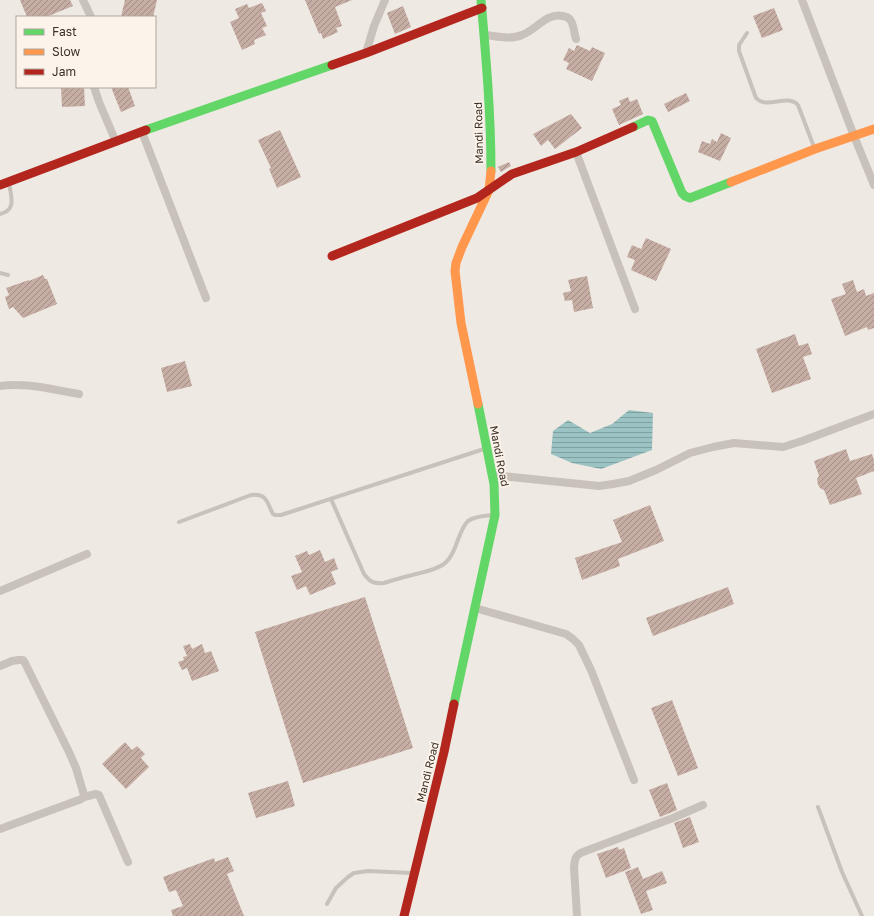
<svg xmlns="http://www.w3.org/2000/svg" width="874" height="916" font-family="'Golos Text',sans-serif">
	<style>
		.water { fill: url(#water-rules) }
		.building { fill: url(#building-hatch) }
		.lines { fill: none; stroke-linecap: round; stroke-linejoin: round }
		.lane { stroke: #c9c2bb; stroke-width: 4 }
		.street { stroke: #c9c2bb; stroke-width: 8 }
		.fast { stroke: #63d668; stroke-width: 9 }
		.slow { stroke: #ff974d; stroke-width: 9 }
		.jam { stroke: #b3261e; stroke-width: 9 }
		.labels { text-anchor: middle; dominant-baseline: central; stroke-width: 3.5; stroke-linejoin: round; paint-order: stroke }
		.street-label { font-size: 11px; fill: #3b2f28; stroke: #fcf4eb }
	</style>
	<defs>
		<pattern id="water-rules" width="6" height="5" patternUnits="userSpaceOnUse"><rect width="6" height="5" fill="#9cc3c4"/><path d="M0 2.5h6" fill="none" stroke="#809f9f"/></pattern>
		<pattern id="building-hatch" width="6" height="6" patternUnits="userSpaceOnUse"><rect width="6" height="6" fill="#c5ada3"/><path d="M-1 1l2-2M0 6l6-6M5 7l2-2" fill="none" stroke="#a18d85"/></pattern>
	</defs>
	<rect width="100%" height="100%" fill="#efe9e3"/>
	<path class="water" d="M629,410L653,413L652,450L601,469L572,463L551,454L553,431L568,420L590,433L612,424Z"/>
	<path class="building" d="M20,0H70L73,6L46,17H27Z
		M125,0H157L153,17H121Z
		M305,0H352L335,7L342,26L336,28L338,32L323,39L321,33L319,34Z
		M262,3L266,11L261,13L267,26L262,28L266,35L254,40L255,44L242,50L230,22L239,18L235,9L247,4L249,8Z
		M403,6L411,27L395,34L387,13Z
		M774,8L783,30L762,38L753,16Z
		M577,45L590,51L592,47L605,53L592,81L566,69L569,63L563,60L569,48L574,51Z
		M61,87H84L85,106L62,107Z
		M111,87H128L135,106L121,112Z
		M686,93L690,101L668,112L664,104Z
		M628,97L630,102L637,99L643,114L619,125L612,109L621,105L619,101Z
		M571,114L582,128L555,149L548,140L541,146L533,134Z
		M280,130L301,177L277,188L269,169L271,168L258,140Z
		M721,133L731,138L720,161L698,152L702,141L710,144L712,139L717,142Z
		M509,162L511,166L501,172L498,167Z
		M646,238L671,249L656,281L631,270L635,260L627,257L632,245L641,249Z
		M43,275L45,279H47L57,304L23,318L13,307L9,309L5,297L9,295L6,288L29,280V281Z
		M587,276L593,308L574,312L572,300L565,301L563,293L571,291L568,280Z
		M853,280L857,292L864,289L866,296L874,293V328L868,330L867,327L845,336L831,299L846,294L842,284Z
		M795,334L799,346L808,343L812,354L803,357L811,379L772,393L756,349Z
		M185,361L192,386L167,392L161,368Z
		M846,449L850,461L872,454L874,460V471L856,478L862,494L830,505L824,490L821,489L818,485L817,479L819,476L814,461Z
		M650,505L664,541L618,559L620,566L582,580L575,558L622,542L613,520Z
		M320,550L325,562L334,558L338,569L331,572L336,584L310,595L306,586L297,590L291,576L302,572L295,556L307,551L309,555Z
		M728,587L734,604L653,636L646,618Z
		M365,597L413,748L303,783L255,632Z
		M190,644L192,649L202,644L205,653L211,651L219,671L192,681L187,668L182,670L178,662L184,660L183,657L187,656L183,646Z
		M672,700L698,768L678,776L651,708Z
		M125,742L132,750L137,746L145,754L141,758L149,767L126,789L102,764Z
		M288,781L295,806L256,818L248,793Z
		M667,783L677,810L660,817L649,790Z
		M690,817L699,842L683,848L674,823Z
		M618,847L619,850L624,848L631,868L606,878L597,854Z
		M228,857L234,871L227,874L244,916H173L171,910L183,906L176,890L169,892L163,877L214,858L215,862Z
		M638,867L643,879L662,871L667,883L646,891L653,910L641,914L625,872Z"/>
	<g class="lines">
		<path class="lane" d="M747,33L739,45V51L756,98C767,110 787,93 798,105L814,147
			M0,214C17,210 11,196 9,183
			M0,273L8,275
			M331,499L364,574C370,582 374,584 384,583C396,579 408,576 420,573C428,571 437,569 444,564C457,554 458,530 468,521C475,516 485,516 492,515
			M179,522L251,495C267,493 267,503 273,514L275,515H281L484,449
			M818,807L842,872L862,916
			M327,904L336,888L348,877L354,873L368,871L411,873"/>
		<path class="street" d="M83,0L91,17
			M802,0L854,136L874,185
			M485,35C496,36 511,40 522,35C536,30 547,12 563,16C567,17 569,17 571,21C574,26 574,33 576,39
			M366,53L374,26L385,0
			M94,87L99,102L116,142
			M142,132L206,298
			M576,152L635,309
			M0,386C25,382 54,390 79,394
			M492,475L599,486L613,484L629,481L656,470L690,453L713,447L734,443L783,447L802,441L874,414
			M0,591L87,554
			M475,608L566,634L573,639L579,645L591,670L634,780
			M0,666L12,661L19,660H23L25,663L69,752L76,768L84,795C84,799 79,800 76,801L0,829
			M84,797L96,794L99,795L128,862
			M577,916L574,867C575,859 575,855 583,852L673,818L703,805"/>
		<path class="fast" d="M481,0C486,57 491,114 491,171
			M633,127L648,120L652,121L682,193L685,196L690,198L731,182
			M146,130L332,65
			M454,704L495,515L494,484L478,404"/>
		<path class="slow" d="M731,182L815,149L874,129
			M478,404L461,323L455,271L456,263L462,247L489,190L491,171"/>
		<path class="jam" d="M332,65L366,53L482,8
			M0,185L146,130
			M332,256L477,198L512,174L576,152L633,127
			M404,916L444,752L454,704"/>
	</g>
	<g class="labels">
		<g class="street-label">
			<text transform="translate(478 133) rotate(-91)">Mandi Road</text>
			<text transform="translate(500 456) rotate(79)">Mandi Road</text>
			<text transform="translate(427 772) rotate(-76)">Mandi Road</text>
		</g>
	</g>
	<rect x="16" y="16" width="140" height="72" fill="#fcf4eb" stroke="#afa59d"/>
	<rect x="24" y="29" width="20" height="6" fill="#63d668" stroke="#afa59d"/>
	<text x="52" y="36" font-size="12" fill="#3b2f28">Fast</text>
	<rect x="24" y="49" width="20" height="6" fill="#ff974d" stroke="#afa59d"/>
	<text x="52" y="56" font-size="12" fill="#3b2f28">Slow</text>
	<rect x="24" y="69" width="20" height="6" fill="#b3261e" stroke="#afa59d"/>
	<text x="52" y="76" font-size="12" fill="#3b2f28">Jam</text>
</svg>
